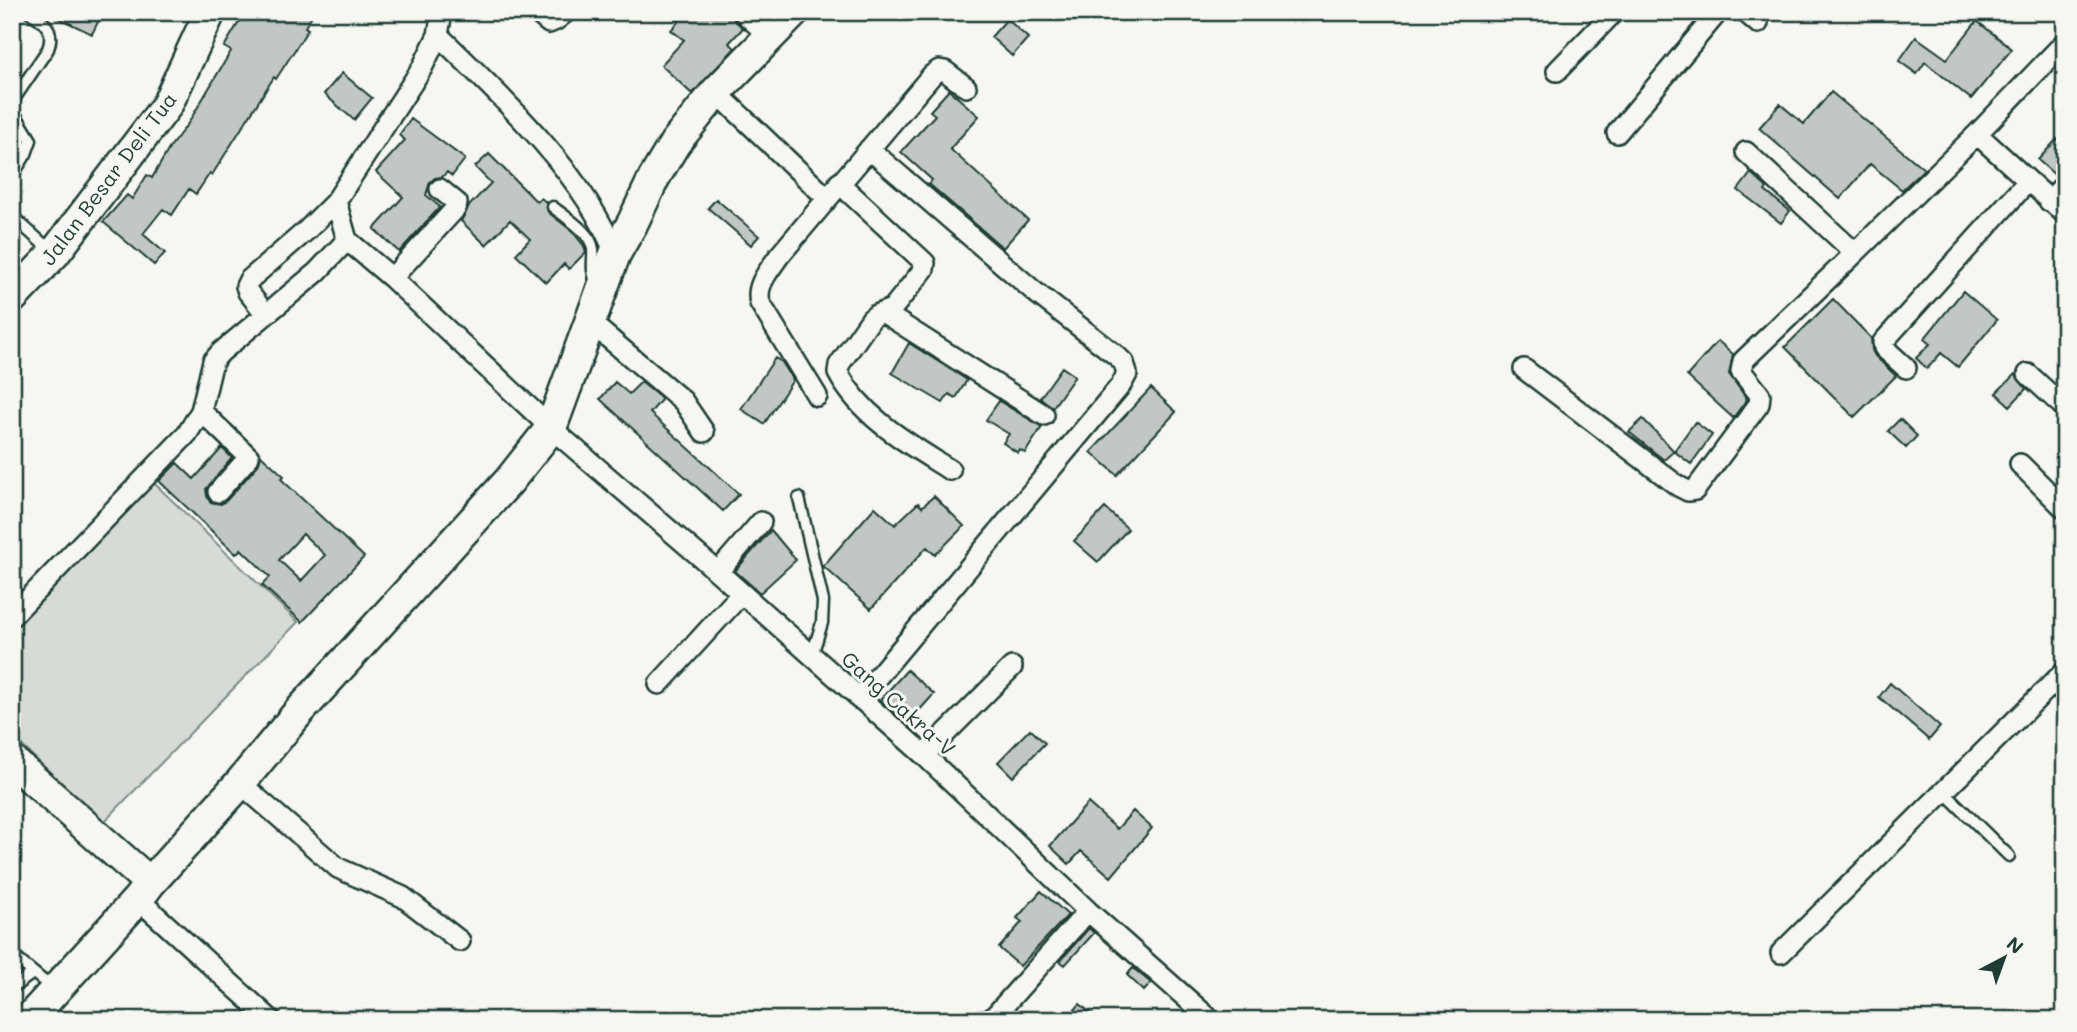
<svg xmlns="http://www.w3.org/2000/svg" width="2077" height="1032" font-family="Mali,sans-serif">
	<style>
		.green { fill: #d6dbd6; stroke: #7a8c85; stroke-width: 2 }
		.building { fill: #c1c8c3; stroke: #1f3d34; stroke-width: 2; fill-rule: evenodd }
		.lines { fill: none; stroke-linecap: round; stroke-linejoin: round }
		.service-casing { stroke: #1f3d34; stroke-width: 15 }
		.minor-casing { stroke: #1f3d34; stroke-width: 24 }
		.primary-casing { stroke: #1f3d34; stroke-width: 35 }
		.service { stroke: #f6f6f2; stroke-width: 10 }
		.minor { stroke: #f6f6f2; stroke-width: 19 }
		.primary { stroke: #f6f6f2; stroke-width: 30 }
		.labels { text-anchor: middle; dominant-baseline: central; stroke-width: 6; stroke-linejoin: round; paint-order: stroke }
		.street-label { font-size: 21px; fill: #1f3d34; stroke: #f6f6f2 }
	</style>
	<rect width="100%" height="100%" fill="#f6f6f2"/>
	<filter id="ink" filterUnits="userSpaceOnUse"><feTurbulence type="fractalNoise" baseFrequency=".0143" numOctaves="2"/><feDisplacementMap in="SourceGraphic" scale="14" xChannelSelector="R" yChannelSelector="G"/><feConvolveMatrix kernelMatrix="1 2 1 2 8 2 1 2 1" color-interpolation-filters="sRGB"/></filter>
	<g filter="url(#ink)">
		<path class="green" d="M154,483L298,622L103,823L12,736V630Z"/>
		<path class="building" d="M46,12H103L92,34Z
			M245,12H314L305,27L308,29L296,48L276,79L274,77L212,175L210,173L196,194L189,189L172,215L163,209L143,234L165,253L154,265L103,222L127,195L132,199L147,175L152,178L170,147L189,122L231,51L224,47Z
			M669,12H731L734,20L743,28L729,43L735,48L692,94L661,65L684,40L671,30L679,21Z
			M1007,19L1028,38L1012,56L991,37Z
			M1977,21L2012,49L1971,99L1925,62L1917,74L1899,61L1916,37L1947,59Z
			M342,73L372,98L354,120L324,94Z
			M949,90L979,116L950,149L1028,220L1003,248L929,184L932,180L901,152L935,115L930,111Z
			M1831,92L1924,169L1902,190L1870,164L1840,199L1759,128L1780,104L1804,124Z
			M411,119L465,159L452,176L447,172L442,177L435,178L430,182L426,195L440,207L399,252L374,229L403,197L376,172L405,140L399,135Z
			M2057,139L2065,146V166L2056,176L2038,160Z
			M489,154L537,202L541,198L547,203L548,212L572,231L584,246L586,252L569,269L564,264L546,283L516,254L530,239L510,220L486,245L461,221L469,206L491,183L475,167Z
			M1751,173L1767,188L1765,191L1790,211L1781,223L1738,190Z
			M716,199L759,236L751,245L708,208Z
			M1963,291L1997,320L1958,367L1941,353L1927,369L1916,358L1930,344L1924,339Z
			M1833,299L1871,338L1872,350L1875,356L1896,376L1854,417L1785,347Z
			M1718,341L1733,354L1729,374L1747,399L1733,418L1687,376Z
			M909,343L967,380L956,398L949,394L943,403L892,373Z
			M775,358L782,362L793,380L764,424L741,409Z
			M1062,367L1075,376L1053,407L1040,398Z
			M2015,374L2026,389L2010,406L1996,393Z
			M615,382L629,394L641,382L662,399L650,413L739,494L723,511L600,399Z
			M1151,388L1176,412L1117,475L1091,452Z
			M999,401L1042,427L1025,453L1020,450L1018,453L1003,443L1009,434L986,420Z
			M1643,419L1674,451L1664,460L1629,432Z
			M1900,419L1917,436L1906,448L1888,431Z
			M1695,422L1712,435L1691,464L1674,451Z
			M222,448L232,458L206,489L207,496L210,502L221,504L227,500L258,465L261,455L284,476L281,479L364,557L302,622L262,585L270,577L241,549L236,554L159,481L177,463L194,479ZM303,534L325,555L301,581L279,560Z
			M934,496L964,526L935,555L927,547L871,609L823,566L875,507L895,525L918,503L922,507Z
			M1105,508L1128,529L1098,562L1074,541Z
			M771,530L796,560L760,593L735,571Z
			M907,670L934,694L907,724L880,700Z
			M1890,683L1940,727L1929,740L1879,697Z
			M1030,729L1045,743L1013,777L998,762Z
			M1088,803L1117,829L1133,811L1152,828L1111,877L1081,851L1069,864L1050,846Z
			M1041,891L1068,915L1020,966L999,948L1022,922L1017,918Z
			M1089,928L1094,933L1065,965L1060,961Z
			M1133,968L1151,983L1144,991L1127,975Z
			M1080,1004L1099,1020H1066Z"/>
		<g class="lines">
			<defs>
				<path id="service" d="M12,102L48,49C55,31 45,21 29,12
					M12,109L31,140L26,154L12,176
					M553,207C565,217 591,232 593,249C594,261 590,270 597,283
					M12,216L51,251
					M799,498L823,601L822,623L812,655
					M1943,791L2009,856
					M12,955L53,989
					M12,988L33,973"/>
				<path id="minor" d="M536,12L549,23L556,20L566,12
					M743,12L771,38
					M1745,12L1758,23
					M438,35C498,93 586,176 615,254
					M1557,71L1614,12
					M716,92L827,198
					M1617,133L1718,12
					M1977,134L2065,42
					M1746,152L1855,253L1977,134L2065,214
					M839,183L925,263L924,269L892,309L876,315L871,319L839,365L838,373C862,418 909,444 950,470
					M336,201L347,240L392,278L551,428L718,572L924,755L1088,911L1211,1020
					M2049,201L2065,184
					M392,278L456,208L457,203L440,189
					M265,313L248,292L246,286L249,280L307,230L336,201L422,68L438,35L442,12
					M884,313L1044,415
					M591,323L683,401L704,432
					M1906,368L1884,348L1883,342L2028,181
					M1524,369L1678,486L1688,491L1695,490L1759,404L1760,395L1741,371L1743,361L1855,253
					M2028,374L2065,408
					M817,396L760,303C755,285 769,271 779,256L932,75L939,70L945,71L966,87
					M201,411L249,457L218,492
					M2020,464L2065,509
					M718,572L761,522
					M12,616L187,434L201,411L213,361L221,352L317,272L347,240
					M659,684L742,593
					M859,699L1121,385L1127,374L1124,363L1117,356L1035,292L869,149
					M924,755L1012,667
					M240,783L338,868L403,897L460,941
					M138,899L271,1020
					M1781,953L2065,671
					M991,1020L1088,911"/>
				<path id="primary" d="M12,298L54,254L167,105L210,12
					M12,761L150,883
					M28,1020L138,899L150,883L240,783L298,713L509,481L551,428L615,254L632,224L654,178L675,143L716,92L794,12"/>
			</defs>
			<use href="#service" class="service-casing"/>
			<use href="#minor" class="minor-casing"/>
			<use href="#primary" class="primary-casing"/>
			<use href="#service" class="service"/>
			<use href="#minor" class="minor"/>
			<use href="#primary" class="primary"/>
		</g>
	</g>
	<g class="labels">
		<g class="street-label">
			<text transform="translate(108 178) rotate(-53)">Jalan Besar Deli Tua</text>
			<text transform="translate(899 703) rotate(42)">Gang Cakra-V</text>
		</g>
	</g>
	<rect width="2077" height="1032" fill="none" stroke="#f6f6f2" stroke-width="42"/>
	<rect x="21" y="21" width="2035" height="990" fill="none" stroke="#1f3d34" stroke-width="2.5" filter="url(#ink)"/>
	<g transform="translate(2004 958) rotate(41)" stroke="#f6f6f2" stroke-width="5" paint-order="stroke">
	<path d="M0-5L12 26L0 18L-12 26Z" fill="#1f3d34"/>
	<text y="-10" font-size="19" font-weight="bold" text-anchor="middle" fill="#1f3d34">N</text>
	</g>
</svg>
